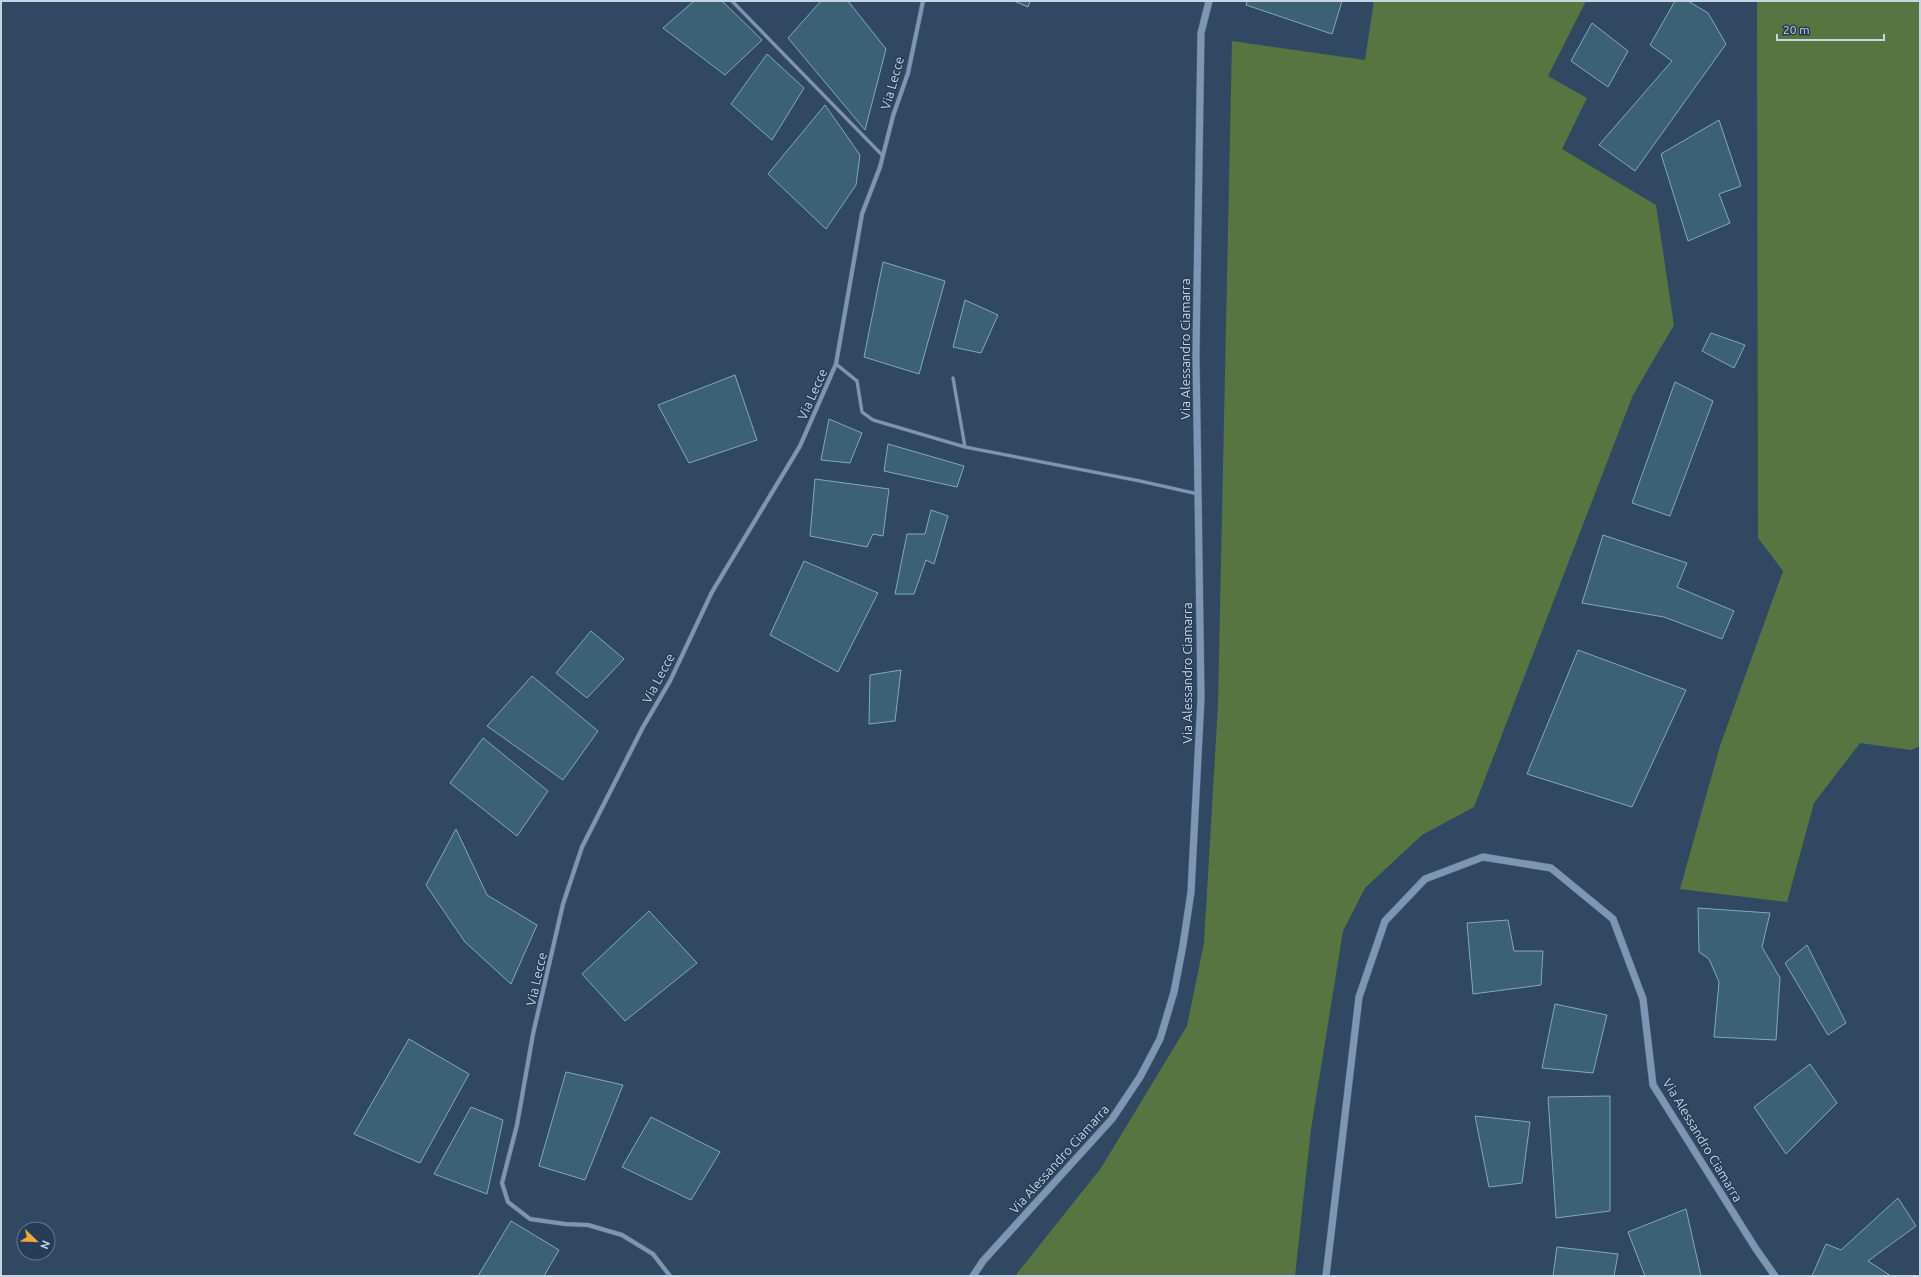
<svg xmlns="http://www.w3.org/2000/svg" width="1921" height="1277" font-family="Ubuntu,sans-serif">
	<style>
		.green { fill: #577540 }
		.building { fill: #3c6175; stroke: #81a9bf }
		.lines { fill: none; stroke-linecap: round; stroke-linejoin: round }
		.service-casing { stroke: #506379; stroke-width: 4 }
		.minor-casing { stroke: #506379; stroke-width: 5 }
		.tertiary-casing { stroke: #506379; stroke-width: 8 }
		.service { stroke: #7c96b4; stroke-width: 3 }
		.minor { stroke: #7c96b4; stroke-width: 4 }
		.tertiary { stroke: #7c96b4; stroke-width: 7 }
		.labels { text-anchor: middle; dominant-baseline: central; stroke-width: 3; stroke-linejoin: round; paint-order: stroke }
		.street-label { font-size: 13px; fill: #c7d4e4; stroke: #273d57 }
	</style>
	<rect width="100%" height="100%" fill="#314863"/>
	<path class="green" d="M1374,1H1586L1548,76L1587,98L1562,149L1656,205L1674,325L1633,395L1474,807L1422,835L1365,888L1343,931L1311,1129L1295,1276H1015L1101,1168L1187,1026L1204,943L1218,705L1232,41L1365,60Z
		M1757,1H1920V746L1911,750L1860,743L1814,803L1787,902L1680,889L1720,746L1783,571L1758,538Z"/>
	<path class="building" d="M694,1H722L762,40L725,75L663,28Z
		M821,1H848L886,49L865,130L788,38Z
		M1014,1H1030L1028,7Z
		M1247,1H1342L1332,34L1246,5Z
		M1675,1H1688L1708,13L1726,44L1635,171L1599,145L1672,61L1650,45Z
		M1592,23L1628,51L1608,87L1571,61Z
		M767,54L804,88L772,140L731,104Z
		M825,105L860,155L856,185L826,229L768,174Z
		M1719,120L1741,186L1719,194L1730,223L1688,241L1661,154Z
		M883,262L945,281L919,374L864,357Z
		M965,300L998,315L981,353L953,347Z
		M1711,333L1745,345L1734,368L1702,351Z
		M735,375L757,440L689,463L658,405Z
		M1675,382L1713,401L1670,516L1632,503Z
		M829,419L862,433L850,463L821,460Z
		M888,444L964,466L957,487L884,471Z
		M815,479L889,489L883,536L873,534L867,547L810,536Z
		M931,510L948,516L934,564L926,560L914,594H895L907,534H925Z
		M1603,535L1687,563L1677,587L1734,611L1722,639L1664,617L1582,603Z
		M804,561L878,593L838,672L770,635Z
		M591,631L624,659L587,698L556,673Z
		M1578,650L1686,690L1632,807L1527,774Z
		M901,670L895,721L869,724L870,675Z
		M532,676L598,731L563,780L487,726Z
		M483,738L548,791L517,836L450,783Z
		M456,829L487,895L537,925L511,984L465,942L426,885Z
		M1698,908L1770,913L1762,947L1780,978L1776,1040L1714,1037L1719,982L1709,959L1699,952Z
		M649,911L697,963L625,1021L582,974Z
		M1508,920L1514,951H1543L1541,985L1473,994L1467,923Z
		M1807,945L1846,1023L1828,1035L1785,963Z
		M1555,1004L1607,1015L1593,1073L1542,1068Z
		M409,1039L469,1074L420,1163L354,1134Z
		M1810,1064L1837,1103L1786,1154L1754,1107Z
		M566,1072L623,1085L585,1180L539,1166Z
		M1610,1096V1211L1556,1218L1548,1097Z
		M471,1107L503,1120L487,1194L434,1174Z
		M1475,1116L1530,1122L1522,1183L1489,1187Z
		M651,1117L720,1152L691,1200L622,1167Z
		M1898,1198L1916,1226L1868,1261L1891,1276H1812L1826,1244L1841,1250Z
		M1686,1209L1701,1276H1645L1628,1232Z
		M511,1221L559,1250L544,1276H478Z
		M1557,1247L1618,1254L1614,1276H1553Z"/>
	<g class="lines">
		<defs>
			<path id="service" d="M732,1L883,156
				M836,364L857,381L862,412L873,420L965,447
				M953,378L965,447L1140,481L1198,494"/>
			<path id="minor" d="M670,1276L653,1254L622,1235L588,1225L565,1224L530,1219L508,1202L502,1183L517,1125L533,1034L563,904L582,847L643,727L670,681L712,592L800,446L836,364L862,214L880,167L893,116L908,73L923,1"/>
			<path id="tertiary" d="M973,1276L983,1261L1112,1119L1140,1077L1160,1039L1174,992L1183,945L1191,892L1201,698L1196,354L1201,33L1209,1
				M1326,1276L1359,997L1385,921L1425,879L1483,857L1551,868L1613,919L1643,999L1653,1085L1756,1249L1775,1276"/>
		</defs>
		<use href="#service" class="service-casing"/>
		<use href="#minor" class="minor-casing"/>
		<use href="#tertiary" class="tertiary-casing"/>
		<use href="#service" class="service"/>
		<use href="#minor" class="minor"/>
		<use href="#tertiary" class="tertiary"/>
	</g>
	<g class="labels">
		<g class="street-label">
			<text transform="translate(892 83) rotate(-74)">Via Lecce</text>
			<text transform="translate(1185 349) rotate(-90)">Via Alessandro Ciamarra</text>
			<text transform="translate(812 394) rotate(-66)">Via Lecce</text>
			<text transform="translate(1187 673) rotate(-90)">Via Alessandro Ciamarra</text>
			<text transform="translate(658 678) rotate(-62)">Via Lecce</text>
			<text transform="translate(536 979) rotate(-77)">Via Lecce</text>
			<text transform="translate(1703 1140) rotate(59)">Via Alessandro Ciamarra</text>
			<text transform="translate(1059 1159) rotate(-48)">Via Alessandro Ciamarra</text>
		</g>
	</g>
	<rect width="1921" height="1277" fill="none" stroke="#c7d4e4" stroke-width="4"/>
	<g transform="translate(36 1241) rotate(113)"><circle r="19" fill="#273d57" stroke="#67798f"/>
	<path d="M0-3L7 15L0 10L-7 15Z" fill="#efa73d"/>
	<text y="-6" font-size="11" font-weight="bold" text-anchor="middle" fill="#c7d4e4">N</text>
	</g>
	<path d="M1777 34v6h107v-6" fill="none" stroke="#c7d4e4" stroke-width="2"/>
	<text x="1783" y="34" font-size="12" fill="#c7d4e4" stroke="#273d57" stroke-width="3" paint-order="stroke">20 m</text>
</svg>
